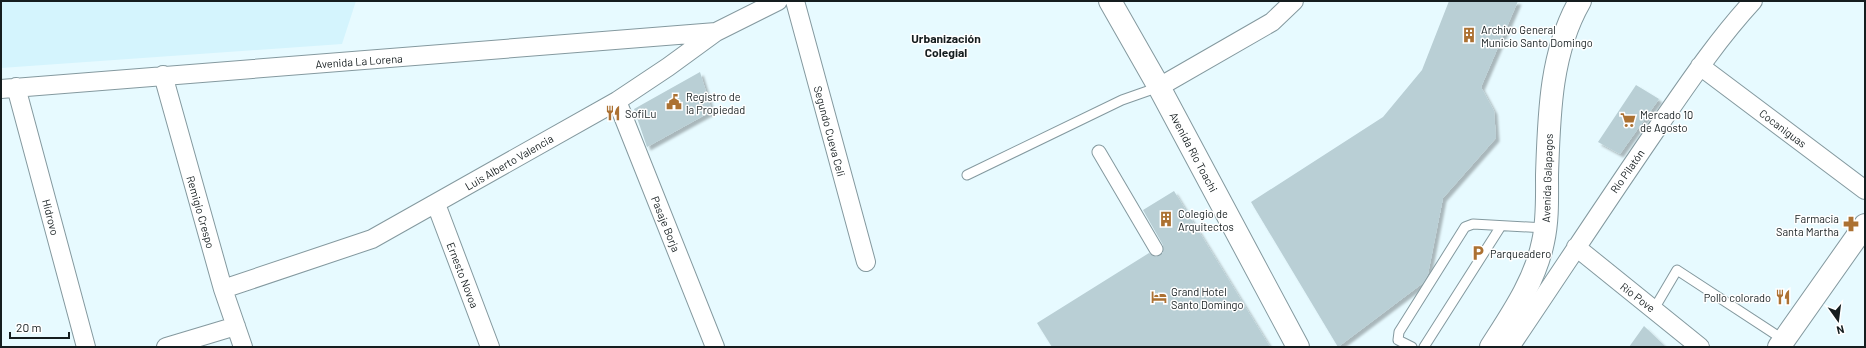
<svg xmlns="http://www.w3.org/2000/svg" width="1866" height="348" font-family="Barlow,sans-serif">
	<style>
		.built { fill: #d4f4fd }
		.building { fill: #b9cfd5; filter: url(#shadow) }
		.lines { fill: none; stroke-linecap: round; stroke-linejoin: round }
		.service-casing { stroke: #84999f; stroke-width: 11 }
		.pedestrian-casing { stroke: #84999f; stroke-width: 15 }
		.minor-casing { stroke: #84999f; stroke-width: 20 }
		.tertiary-casing { stroke: #84999f; stroke-width: 24 }
		.secondary-casing { stroke: #84999f; stroke-width: 24 }
		.primary-casing { stroke: #84999f; stroke-width: 24 }
		.service { stroke: #fff; stroke-width: 9 }
		.pedestrian { stroke: #fff; stroke-width: 13 }
		.minor { stroke: #fff; stroke-width: 18 }
		.tertiary { stroke: #fff; stroke-width: 22 }
		.secondary { stroke: #fff; stroke-width: 22 }
		.primary { stroke: #fff; stroke-width: 22 }
		.labels { text-anchor: middle; dominant-baseline: central; stroke-width: 3; stroke-linejoin: round; paint-order: stroke }
		.poi-label { font-size: 11px; fill: #151d1f; stroke: #fff; text-anchor: start }
		.street-label { font-size: 11px; fill: #151d1f; stroke: #fff }
		.neighbourhood-label { font-size: 12px; font-weight: bold; fill: #151d1f; stroke: #fff }
	</style>
	<defs>
		<filter id="shadow"><feDropShadow dx="3.5" dy="3.5" stdDeviation="1" flood-color="#0004"/></filter>
	</defs>
	<rect width="100%" height="100%" fill="#e7faff"/>
	<path class="built" d="M1,1H356L342,44L1,68Z"/>
	<path class="building" d="M1449,1H1518L1481,87L1494,111L1496,138L1443,198L1428,274L1423,283L1338,347L1251,202L1383,117L1422,70Z
		M700,72L712,111L647,147L634,109Z
		M1636,85L1659,99L1620,154L1598,142Z
		M1174,191L1270,347H1052L1037,323L1149,253L1156,257L1163,253V245L1143,210Z
		M1644,326L1666,347H1629Z"/>
	<g class="lines">
		<defs>
			<path id="service" d="M967,175L1122,100L1159,87
				M1654,309L1677,270L1784,340
				M1412,347L1398,340L1399,332L1465,227L1473,224L1545,228
				M1424,347L1501,226"/>
			<path id="pedestrian" d="M1099,152L1156,249"/>
			<path id="minor" d="M795,1L866,262
				M1700,66L1865,190
				M163,75L223,289L243,347
				M16,87L86,347
				M1159,87L1272,22L1294,1
				M1,89L716,32
				M617,101L715,347
				M436,204L490,347
				M1576,247L1700,347
				M223,289L372,239L617,101L668,67L716,32L778,1
				M166,347L236,326
				M1510,347C1560,273 1609,198 1660,124C1689,82 1718,39 1753,1"/>
			<path id="tertiary" d="M1491,347C1512,314 1535,281 1543,242C1548,220 1547,197 1547,175C1549,116 1550,53 1580,1"/>
			<path id="secondary" d="M1110,1L1159,87L1298,347"/>
			<path id="primary" d="M1779,347L1865,225"/>
		</defs>
		<use href="#service" class="service-casing"/>
		<use href="#pedestrian" class="pedestrian-casing"/>
		<use href="#minor" class="minor-casing"/>
		<use href="#tertiary" class="tertiary-casing"/>
		<use href="#secondary" class="secondary-casing"/>
		<use href="#primary" class="primary-casing"/>
		<use href="#service" class="service"/>
		<use href="#pedestrian" class="pedestrian"/>
		<use href="#minor" class="minor"/>
		<use href="#tertiary" class="tertiary"/>
		<use href="#secondary" class="secondary"/>
		<use href="#primary" class="primary"/>
	</g>
	<defs>
		<symbol id="building-bare" viewBox="-9 -9 18 18"><path d="M-4-6H4V6H1V3H-1V6H-4ZM-2.5-4.3h1.7v1.8h-1.7ZM.8-4.3h1.7v1.8H.8ZM-2.5-1h1.7V.8h-1.7ZM.8-1h1.7V.8H.8Z" fill="#ac7132" stroke="#fff" stroke-width="2.5" paint-order="stroke"/></symbol>
		<symbol id="civic-bare" viewBox="-9 -9 18 18"><path d="M-.6-6.5H3V-4.5H.6V-3L4-1V1h2V6H-6V1h2V-1L-.6-3ZM-1.2 2.5V6h2.4V2.5Z" fill="#ac7132" stroke="#fff" stroke-width="2.5" paint-order="stroke"/></symbol>
		<symbol id="restaurant-bare" viewBox="-9 -9 18 18"><path d="M-5-6h1v4h1v-4h1v4h1v-4h1v5L-1.5 .5V6h-2V.5L-5-1ZM5-6V6H3V1.5H1.5Q1.5-4 5-6Z" fill="#ac7132" stroke="#fff" stroke-width="2.5" paint-order="stroke"/></symbol>
		<symbol id="supermarket-bare" viewBox="-9 -9 18 18"><path d="M-6-5.5h2.5l.6 2H6L4.5 2H-2.5L-4.4-4H-6ZM-1.5 3.2a1.3 1.3 0 1 0 .1 0ZM3 3.2a1.3 1.3 0 1 0 .1 0Z" fill="#ac7132" stroke="#fff" stroke-width="2.5" paint-order="stroke"/></symbol>
		<symbol id="pharmacy-bare" viewBox="-9 -9 18 18"><path d="M-2-6h4v4h4v4h-4v4h-4v-4h-4v-4h4Z" fill="#ac7132" stroke="#fff" stroke-width="2.5" paint-order="stroke"/></symbol>
		<symbol id="parking-bare" viewBox="-9 -9 18 18"><path d="M-3.5-5.5H1a3.5 3.5 0 0 1 0 7H-1V5.5H-3.5ZM-1-3.4V-.6H.8a1.4 1.4 0 0 0 0-2.8Z" fill="#ac7132" stroke="#fff" stroke-width="2.5" paint-order="stroke"/></symbol>
		<symbol id="hotel-bare" viewBox="-9 -9 18 18"><path d="M-6-4.5h1.5V1H6V5H4.5V3h-9V5H-6ZM-4 0a1.8 1.8 0 1 1 3.6 0ZM.5 0V-2.5h3Q6-2.5 6 0Z" fill="#ac7132" stroke="#fff" stroke-width="2.5" paint-order="stroke"/></symbol>
	</defs>
	<g fill-rule="evenodd">
		<use href="#building-bare" x="1458" y="24" width="22" height="22"/>
		<use href="#civic-bare" x="663" y="91" width="22" height="22"/>
		<use href="#restaurant-bare" x="602" y="102" width="22" height="22"/>
		<use href="#supermarket-bare" x="1617" y="109" width="22" height="22"/>
		<use href="#building-bare" x="1155" y="208" width="22" height="22"/>
		<use href="#pharmacy-bare" x="1840" y="213" width="22" height="22"/>
		<use href="#parking-bare" x="1467" y="242" width="22" height="22"/>
		<use href="#hotel-bare" x="1148" y="286" width="22" height="22"/>
		<use href="#restaurant-bare" x="1772" y="286" width="22" height="22"/>
	</g>
	<g class="labels">
		<g class="poi-label">
			<text x="1481" y="29">Archivo General<tspan x="1481" dy="13">Municio Santo Domingo</tspan></text>
			<text x="686" y="96">Registro de<tspan x="686" dy="13">la Propiedad</tspan></text>
			<text x="625" y="113">SofiLu</text>
			<text x="1640" y="114">Mercado 10<tspan x="1640" dy="13">de Agosto</tspan></text>
			<text x="1178" y="213">Colegio de<tspan x="1178" dy="13">Arquitectos</tspan></text>
			<text x="1839" y="218" text-anchor="end">Farmacia<tspan x="1839" dy="13">Santa Martha</tspan></text>
			<text x="1490" y="253">Parqueadero</text>
			<text x="1171" y="291">Grand Hotel<tspan x="1171" dy="13">Santo Domingo</tspan></text>
			<text x="1771" y="297" text-anchor="end">Pollo colorado</text>
		</g>
		<g class="street-label">
			<text transform="translate(359 61) rotate(-4)">Avenida La Lorena</text>
			<text transform="translate(1783 128) rotate(37)">Cocaniguas</text>
			<text transform="translate(830 131) rotate(75)">Segundo Cueva Celi</text>
			<text transform="translate(1194 152) rotate(62)">Avenida Río Toachi</text>
			<text transform="translate(509 162) rotate(-30)">Luis Alberto Valencia</text>
			<text transform="translate(1627 171) rotate(-55)">Río Pilatón</text>
			<text transform="translate(1547 178) rotate(-88)">Avenida Galapagos</text>
			<text transform="translate(201 212) rotate(74)">Remigio Crespo</text>
			<text transform="translate(51 217) rotate(75)">Hidrovo</text>
			<text transform="translate(666 224) rotate(68)">Pasaje Borja</text>
			<text transform="translate(463 275) rotate(69)">Ernesto Novoa</text>
			<text transform="translate(1638 297) rotate(38)">Río Pove</text>
		</g>
		<g class="neighbourhood-label">
			<text x="946" y="38">Urbanización<tspan x="946" dy="14">Colegial</tspan></text>
		</g>
	</g>
	<rect width="1866" height="348" fill="none" stroke="#151d1f" stroke-width="4"/>
	<g transform="translate(1838 320) rotate(166)" stroke="#ffffff" stroke-width="3" paint-order="stroke">
	<path d="M0-3L7 15L0 10L-7 15Z" fill="#151d1f"/>
	<text y="-6" font-size="11" font-weight="bold" text-anchor="middle" fill="#151d1f">N</text>
	</g>
	<path d="M10 332v6h59v-6" fill="none" stroke="#151d1f" stroke-width="2"/>
	<text x="16" y="332" font-size="12" fill="#151d1f" stroke="#ffffff" stroke-width="3" paint-order="stroke">20 m</text>
</svg>
